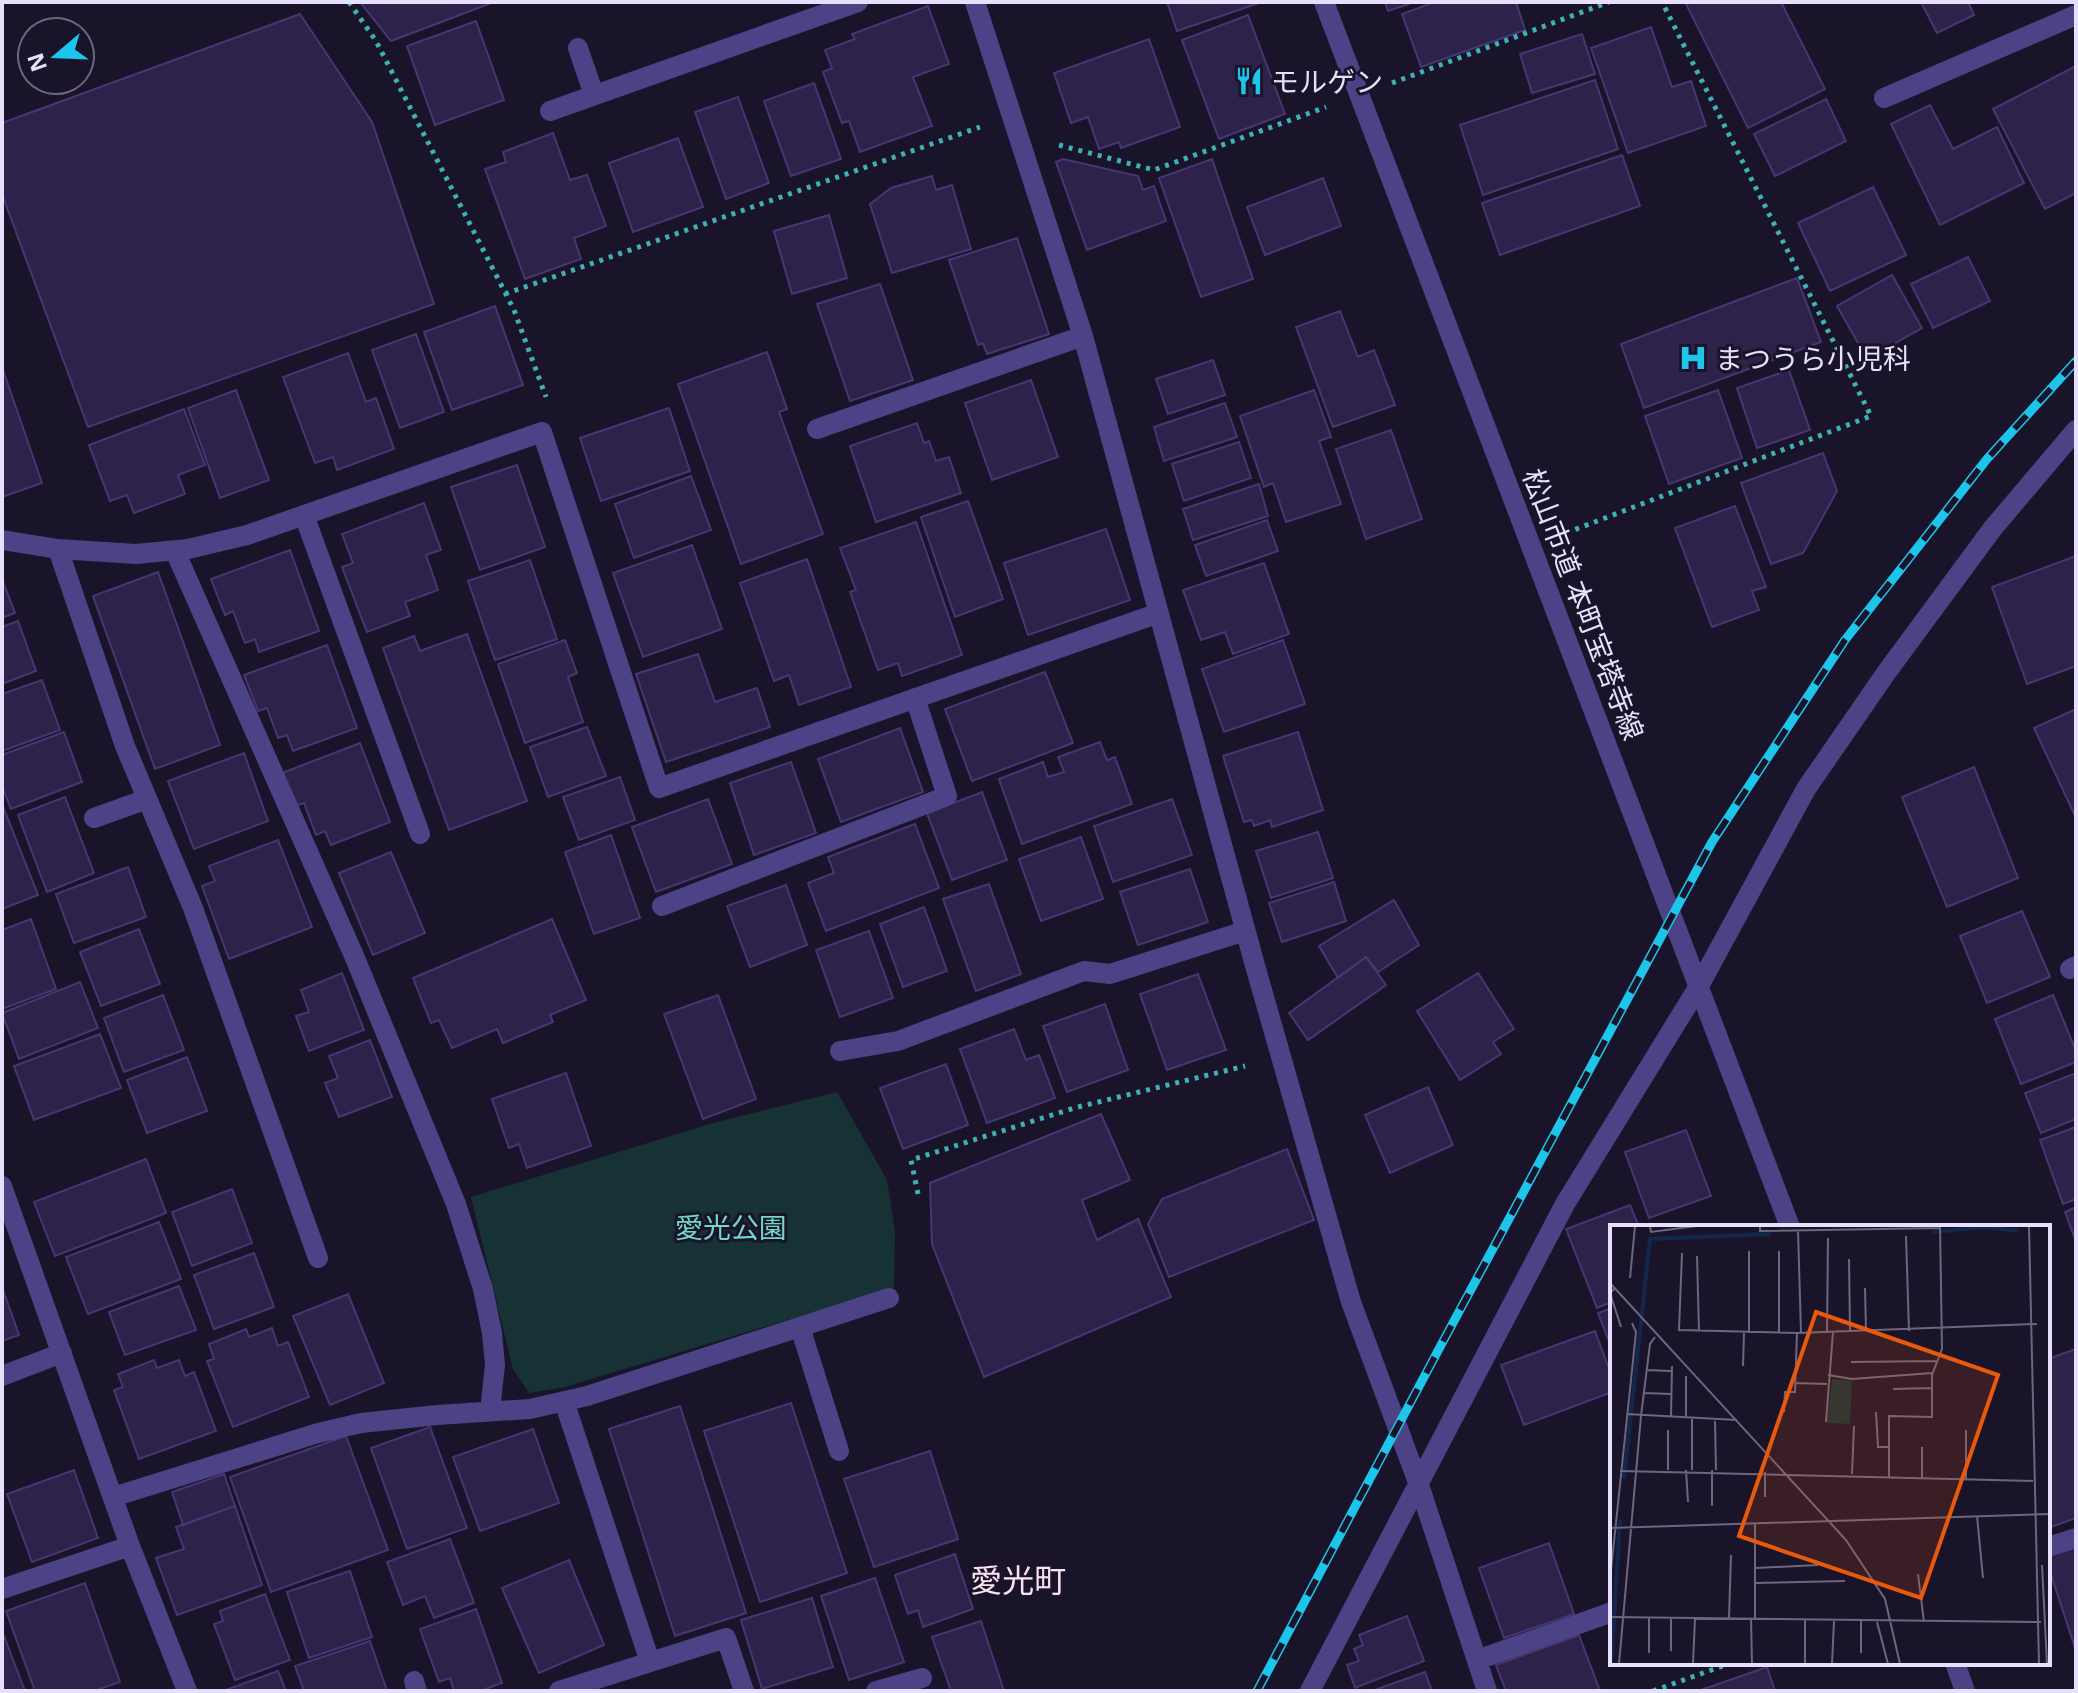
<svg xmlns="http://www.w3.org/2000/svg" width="2078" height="1693" font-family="'Noto Sans','Noto Sans JP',sans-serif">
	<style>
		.green { fill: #173234 }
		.building { fill: #2d224a; stroke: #473673; stroke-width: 2 }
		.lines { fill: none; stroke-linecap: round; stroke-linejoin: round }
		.path { stroke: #3db1b3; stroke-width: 5; stroke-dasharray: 4 6; stroke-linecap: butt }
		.street { stroke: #4b4385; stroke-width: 20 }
		.rail-casing { stroke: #1ec5ea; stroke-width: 9 }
		.rail { stroke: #1a142a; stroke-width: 6; stroke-dasharray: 18; stroke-linecap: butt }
		.labels { text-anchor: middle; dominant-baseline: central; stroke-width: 6; stroke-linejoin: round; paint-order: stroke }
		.poi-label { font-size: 28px; fill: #e6e0fc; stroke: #1a142a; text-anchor: start }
		.street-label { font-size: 28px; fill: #e6e0fc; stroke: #1a142a }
		.park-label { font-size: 28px; fill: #71d7c6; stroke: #1a142a }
		.quarter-label { font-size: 32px; fill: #fce2f0; stroke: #1a142a }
		.inset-river { fill: none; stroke: #15264d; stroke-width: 4 }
		.inset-road { fill: none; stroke: #6c667e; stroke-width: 2 }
		.view { fill: #e8590c; fill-opacity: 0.15; stroke: #e8590c; stroke-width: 4 }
		.inset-edge { fill: none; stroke: #e6e0fc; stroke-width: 4 }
	</style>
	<rect width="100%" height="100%" fill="#1a142a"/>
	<path class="green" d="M837,1092L887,1180L895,1233L894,1288L565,1387L529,1393L513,1369L471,1197L713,1123Z"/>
	<path class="building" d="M360,2H494L391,41Z
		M1167,2H1262L1177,31Z
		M1385,2H1415L1388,11Z
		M1435,2H1516L1525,30L1421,67L1402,14Z
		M1685,2H1781L1825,89L1748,128Z
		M1921,2H1968L1974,15L1937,33Z
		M928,6L949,64L913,77L932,126L860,152L849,121L842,123L823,72L832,68L825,50L855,39L852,34Z
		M300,14L372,122L434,304L88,427L2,194V123Z
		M1248,15L1285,114L1219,139L1182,40Z
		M476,21L504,100L435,125L407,46Z
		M1651,27L1672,87L1691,81L1706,126L1628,153L1591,48Z
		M1582,34L1595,74L1532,93L1520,54Z
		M1149,39L1180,127L1121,148L1119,142L1099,149L1088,117L1071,123L1054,73Z
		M2076,66V193L2045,209L1993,109Z
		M1595,80L1618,149L1483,195L1460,125Z
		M814,83L841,159L791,176L764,101Z
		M738,97L769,183L726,199L695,112Z
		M1826,99L1846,141L1775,176L1754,134Z
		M1930,105L1953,149L1997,127L2024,183L1940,225L1891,124Z
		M553,133L570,180L587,175L606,226L574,238L581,259L525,279L485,169L506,162L503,152Z
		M678,138L703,207L633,232L609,163Z
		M1622,155L1640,206L1500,255L1482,203Z
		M1063,159L1138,176L1143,190L1154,186L1166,221L1087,250L1056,162Z
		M1212,159L1253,279L1201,297L1159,178Z
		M932,176L936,190L952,185L971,249L892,273L870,204L891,188Z
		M1323,178L1341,226L1265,255L1247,207Z
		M1873,187L1906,255L1830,291L1798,223Z
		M829,215L847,278L792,294L774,231Z
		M1017,238L1049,334L987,354L983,343L978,345L949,260Z
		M1968,257L1990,301L1933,328L1911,284Z
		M1892,275L1922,328L1867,359L1837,306Z
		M1797,278L1821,342L1644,408L1621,344Z
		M880,284L913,380L850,401L817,304Z
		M495,306L523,385L452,410L424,332Z
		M1340,311L1358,357L1374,350L1395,405L1333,427L1296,327Z
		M416,334L444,412L400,428L372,350Z
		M767,352L787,409L779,412L823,534L741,564L678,384Z
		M348,353L366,402L376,398L394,449L337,470L333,457L315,463L283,377Z
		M1213,360L1225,395L1168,414L1156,379Z
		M2,367L42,483L2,497Z
		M1789,370L1810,430L1757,448L1737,388Z
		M1031,380L1058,457L992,480L965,403Z
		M236,390L269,480L220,498L188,408Z
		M1314,390L1331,437L1319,441L1341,504L1286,522L1273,483L1264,487L1240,416Z
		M1718,390L1742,458L1669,484L1645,416Z
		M1225,403L1237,437L1164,461L1154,427Z
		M669,408L690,471L601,501L580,438Z
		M184,409L205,465L178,475L185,494L134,513L127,495L110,501L89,445Z
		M917,423L924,443L929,441L936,461L949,457L961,493L876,522L850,446Z
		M1391,430L1422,519L1366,539L1336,449Z
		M1239,442L1251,478L1184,501L1172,464Z
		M1823,453L1837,491L1803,553L1771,564L1741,483Z
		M517,465L545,547L480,570L451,487Z
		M691,476L711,530L634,558L615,504Z
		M1259,484L1268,516L1193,540L1183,509Z
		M968,501L1003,599L955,617L921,517Z
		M424,503L441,550L426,555L438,590L405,602L410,616L367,632L342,567L353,563L342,534Z
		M1735,506L1766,587L1752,591L1759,610L1712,627L1675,528Z
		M1267,520L1278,551L1206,576L1195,545Z
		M916,522L962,655L902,676L898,663L878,670L850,592L856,590L840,548Z
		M1106,529L1130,600L1028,635L1004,563Z
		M692,545L722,629L643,657L613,573Z
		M290,550L319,631L259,652L255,639L245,643L233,611L225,615L211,579Z
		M2076,556V666L2027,684L1992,587Z
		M807,559L851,687L799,705L789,675L774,681L740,583Z
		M530,560L557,639L495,660L468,581Z
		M1264,563L1289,634L1233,654L1225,632L1201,640L1183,590Z
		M158,572L220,745L155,769L93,596Z
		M2,579L15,613L2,618Z
		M18,621L36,671L2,684V627Z
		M467,634L527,801L449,830L383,648L414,636L420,651Z
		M565,640L577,673L568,677L583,722L525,743L498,664Z
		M1283,640L1305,704L1224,732L1202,669Z
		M327,645L357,728L293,751L287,735L278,738L267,708L258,711L244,675Z
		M698,654L715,702L757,688L770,727L666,762L636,674Z
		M1045,672L1073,743L972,781L945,709Z
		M42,680L60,730L2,751V694Z
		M2076,709V818L2034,728Z
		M587,727L606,776L548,797L530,747Z
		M900,728L923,792L841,822L818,759Z
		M64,732L82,782L11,809L2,786V755Z
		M1298,732L1323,810L1272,827L1270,820L1254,826L1252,820L1244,822L1223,756Z
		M1100,742L1107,760L1115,757L1132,804L1022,844L999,779L1043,762L1048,777L1064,772L1058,757Z
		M360,743L390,822L331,845L325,831L316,835L304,803L295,806L282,773Z
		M244,753L268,821L194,849L168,781Z
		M791,762L816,833L754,855L730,783Z
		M1974,767L2018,878L1947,907L1902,797Z
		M620,777L635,820L579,840L563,797Z
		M982,792L1007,860L952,880L927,813Z
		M65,797L94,873L47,892L18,815Z
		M708,799L732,864L656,892L632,827Z
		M1172,799L1192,855L1113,882L1094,826Z
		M2,804L38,895L2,909Z
		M915,824L939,888L826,931L808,883L834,873L828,857Z
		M1318,832L1333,878L1271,898L1256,851Z
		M611,835L640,918L594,934L565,852Z
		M1081,837L1103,899L1041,921L1019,859Z
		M278,840L312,927L229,959L202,886L215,881L209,866Z
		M391,852L425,933L373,955L339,873Z
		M128,867L146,917L74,943L56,894Z
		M1190,869L1208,922L1138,945L1120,892Z
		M1334,882L1346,921L1282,942L1269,903Z
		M989,884L1021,974L976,991L943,899Z
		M786,885L807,945L750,967L727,906Z
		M1394,900L1419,945L1378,972L1366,957L1338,978L1319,946Z
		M924,907L947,971L903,987L880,924Z
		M2022,911L2050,977L1987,1003L1960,936Z
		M31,919L56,989L2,1009V930Z
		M552,919L586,1000L550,1015L553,1022L503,1043L497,1029L452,1048L439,1020L431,1023L413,978Z
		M139,929L160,984L101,1006L80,952Z
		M869,931L893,998L840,1017L816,950Z
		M1366,957L1386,985L1308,1040L1289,1013Z
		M342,973L364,1030L309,1051L296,1016L309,1012L301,990Z
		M1478,973L1514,1029L1493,1042L1501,1054L1460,1080L1417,1011Z
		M1198,974L1226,1050L1167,1070L1140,994Z
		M80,982L98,1028L19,1059L2,1013Z
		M163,995L184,1050L124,1072L104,1018Z
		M718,995L756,1099L703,1119L664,1014Z
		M2053,995L2076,1051V1062L2021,1084L1995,1019Z
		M1105,1004L1128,1070L1067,1092L1043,1026Z
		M1014,1029L1026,1060L1039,1055L1055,1098L987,1123L960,1049Z
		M100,1034L121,1088L34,1120L14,1066Z
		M370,1040L392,1097L339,1117L325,1083L338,1078L329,1056Z
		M187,1057L207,1111L147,1133L127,1080Z
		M946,1064L968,1125L903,1149L880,1088Z
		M566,1073L591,1146L527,1168L519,1144L509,1148L492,1099Z
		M2076,1073V1119L2041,1133L2025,1093Z
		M1428,1087L1453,1145L1390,1173L1365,1115Z
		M1101,1114L1130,1180L1082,1200L1097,1240L1138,1219L1171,1297L984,1377L932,1244L930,1183Z
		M2076,1127V1199L2063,1204L2040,1140Z
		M1686,1130L1711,1196L1649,1218L1625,1152Z
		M1287,1149L1314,1220L1169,1277L1148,1224L1162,1199Z
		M146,1159L166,1213L55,1256L34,1202Z
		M232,1189L252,1243L192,1266L172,1212Z
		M1630,1205L1639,1227H1612V1302L1597,1308L1566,1229Z
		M2076,1207V1239H2075L2065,1212Z
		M159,1222L181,1279L88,1314L66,1257Z
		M254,1253L274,1307L214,1329L194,1275Z
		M179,1286L196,1330L125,1355L109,1312Z
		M2,1287L19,1335L2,1341Z
		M348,1294L384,1383L330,1405L293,1316Z
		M1612,1308V1349L1598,1313Z
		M272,1328L278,1346L288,1342L309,1397L233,1427L207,1361L214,1359L209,1344L246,1329L249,1337Z
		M1595,1331L1612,1377V1392L1524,1425L1501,1365Z
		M2076,1349V1518L2048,1528V1359Z
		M154,1360L157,1368L179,1360L185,1376L194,1372L216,1431L139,1459L114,1390L123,1387L118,1374Z
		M791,1403L847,1573L760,1602L704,1431Z
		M680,1406L746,1613L675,1636L609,1429Z
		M430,1427L467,1528L407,1549L371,1448Z
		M533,1429L559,1503L480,1531L453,1457Z
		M346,1436L388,1550L271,1592L230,1477Z
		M930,1451L958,1539L874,1567L844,1479Z
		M74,1470L98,1538L32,1562L7,1494Z
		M224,1474L235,1506L183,1525L172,1492Z
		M235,1506L262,1585L177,1615L156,1558L184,1549L176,1527Z
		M450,1539L474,1603L434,1618L425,1596L403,1605L387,1562Z
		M1549,1543L1574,1614L1504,1638L1479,1568Z
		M2076,1547V1648H2075L2048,1565V1556Z
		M955,1554L973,1609L923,1627L918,1610L908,1614L895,1575Z
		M569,1560L604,1645L539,1673L502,1588Z
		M350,1571L372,1637L309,1658L287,1592Z
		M875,1578L904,1662L849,1680L821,1596Z
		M85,1583L120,1682L94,1691H35L6,1611Z
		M265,1594L290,1660L235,1680L214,1624L223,1621L220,1611Z
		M812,1598L833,1667L762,1689L741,1620Z
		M476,1609L502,1683L480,1691H454L450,1678L439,1682L420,1629Z
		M1407,1616L1424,1661L1355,1688L1347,1665L1359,1661L1354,1649L1363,1645L1359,1635Z
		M981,1621L1004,1691H951L932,1637Z
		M1579,1635L1600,1691H1506L1496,1665Z
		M2,1636H4L25,1691H2Z
		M370,1641L387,1691H304L295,1666Z
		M1767,1667L1775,1691H1698Z
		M278,1671L286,1691H223Z
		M1425,1672L1432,1691H1372Z"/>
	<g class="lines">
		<path class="path" d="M349,2L376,41L514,310L546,397
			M1392,83L1609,2
			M1059,145L1154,170L1326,107
			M505,294L980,127
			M1566,533L1871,416L1662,2
			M918,1194L911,1160L1074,1108L1245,1066
			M1653,1691L1731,1663"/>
		<path class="street" d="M975,2L1083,336L1256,969L1351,1302L1419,1485L1487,1691
			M1324,2L1790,1227
			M578,48L594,95
			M1884,98L2076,15
			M550,111L858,2
			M817,429L1083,336
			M304,515L420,834
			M2,540L58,549L136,554L188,549L247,535L542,432L659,788L1159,613
			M58,549L125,746L193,908L318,1258
			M175,551L355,958L456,1204L483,1289L492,1333L495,1365L490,1411
			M94,818L147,799
			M662,906L947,796L915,698
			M2070,969L2076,966
			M840,1051L898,1041L1084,971L1110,974L1245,931
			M2,1186L130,1546L187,1691
			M800,1327L839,1451
			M2,1376L62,1353
			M564,1401L650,1662
			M113,1497L318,1433L361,1423L437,1415L530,1409L587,1396L889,1298
			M2048,1547L2076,1538
			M2,1589L130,1546
			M1477,1660L1612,1612
			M1955,1663L1965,1691
			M414,1681L417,1691
			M559,1691L726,1638L744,1691
			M876,1691L922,1678
			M1310,1691L1565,1204L1699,986L1806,789L1886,673L1993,528L2076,430"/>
		<defs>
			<path id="rail" d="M1257,1691L1440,1347L1712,842L1845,640L1987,459L2076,361"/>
		</defs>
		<use href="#rail" class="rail-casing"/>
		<use href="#rail" class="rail"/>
	</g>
	<defs>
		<symbol id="restaurant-bare" viewBox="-9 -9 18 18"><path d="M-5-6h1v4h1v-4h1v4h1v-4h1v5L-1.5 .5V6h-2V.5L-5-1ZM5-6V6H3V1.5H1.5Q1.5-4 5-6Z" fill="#1ec5ea" stroke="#1a142a" stroke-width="2.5" paint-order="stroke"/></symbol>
		<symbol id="hospital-bare" viewBox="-9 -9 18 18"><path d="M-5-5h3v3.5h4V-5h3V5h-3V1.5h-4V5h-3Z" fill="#1ec5ea" stroke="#1a142a" stroke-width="2.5" paint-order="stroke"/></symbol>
	</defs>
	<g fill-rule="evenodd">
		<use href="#restaurant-bare" x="1229" y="61" width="40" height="40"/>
		<use href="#hospital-bare" x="1673" y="338" width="40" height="40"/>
	</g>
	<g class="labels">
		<g class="poi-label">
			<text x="1271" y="81">モルゲン</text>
			<text x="1715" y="358">まつうら小児科</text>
		</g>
		<g class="street-label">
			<text transform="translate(1584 604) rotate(69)">松山市道 本町宝塔寺線</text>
		</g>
		<g class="park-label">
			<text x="731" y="1227">愛光公園</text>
		</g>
		<g class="quarter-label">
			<text x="1018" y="1579">愛光町</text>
		</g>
	</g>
	<g transform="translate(1610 1225)">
		<rect width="440" height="440" fill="#1a142a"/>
		<path d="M222,154L242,156L240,199L217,198Z" fill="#173234"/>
		<path class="inset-river" d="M323,7L375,2L409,6M14,254L40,14L161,9M1,439L10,295"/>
		<path class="inset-road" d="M40,1L41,7L87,1M150,1V6L330,3M419,1L429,439M188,5L191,108M296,11L299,106M72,28L69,105L187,108L427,99M87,31L89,106M239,34L240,106M20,53L25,1M0,58L236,315L275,374L290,439M5,63L0,68L11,102M255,63L256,106M217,107L218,13M139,108V26M169,108V26M241,137L327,136M133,141L134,108M37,145L61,146M218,150L242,154L322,148M76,151V193M185,158L217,159M283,164L322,163M34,168L61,169M174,187L175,167H185L187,108M266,187L268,222H279M17,189L127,195M61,192L62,141M82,194V245M105,196L106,245M216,197L223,107M356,205V255M312,222V254M58,245V205M76,245L78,277M10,246L423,256M155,247V272M242,249L244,201M279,252V191L322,192V150L332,124L330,1M102,281V245M367,291L373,353M0,303L440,289M432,340L437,439M146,343L208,340M308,349L314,397M0,355L26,107L22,98M145,358L235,356M0,392L431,397M39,392V428M119,393L121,330M141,393L142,439M145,393V298M195,394V439M267,397L278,439M61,426V392M251,428V396M9,439L31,191L40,119L45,112M83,439L85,393M222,439L224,396"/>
		<path class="view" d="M206,87L388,150L311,373L129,311Z"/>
		<rect width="440" height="440" class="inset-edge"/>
	</g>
	<rect width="2078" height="1693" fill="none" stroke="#e6e0fc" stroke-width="8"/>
	<g transform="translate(56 56) rotate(251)"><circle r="38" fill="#1a142a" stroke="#6c667e" stroke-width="2"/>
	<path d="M0-6L14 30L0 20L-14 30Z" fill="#1ec5ea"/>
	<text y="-12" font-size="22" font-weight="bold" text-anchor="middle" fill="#e6e0fc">N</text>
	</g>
</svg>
